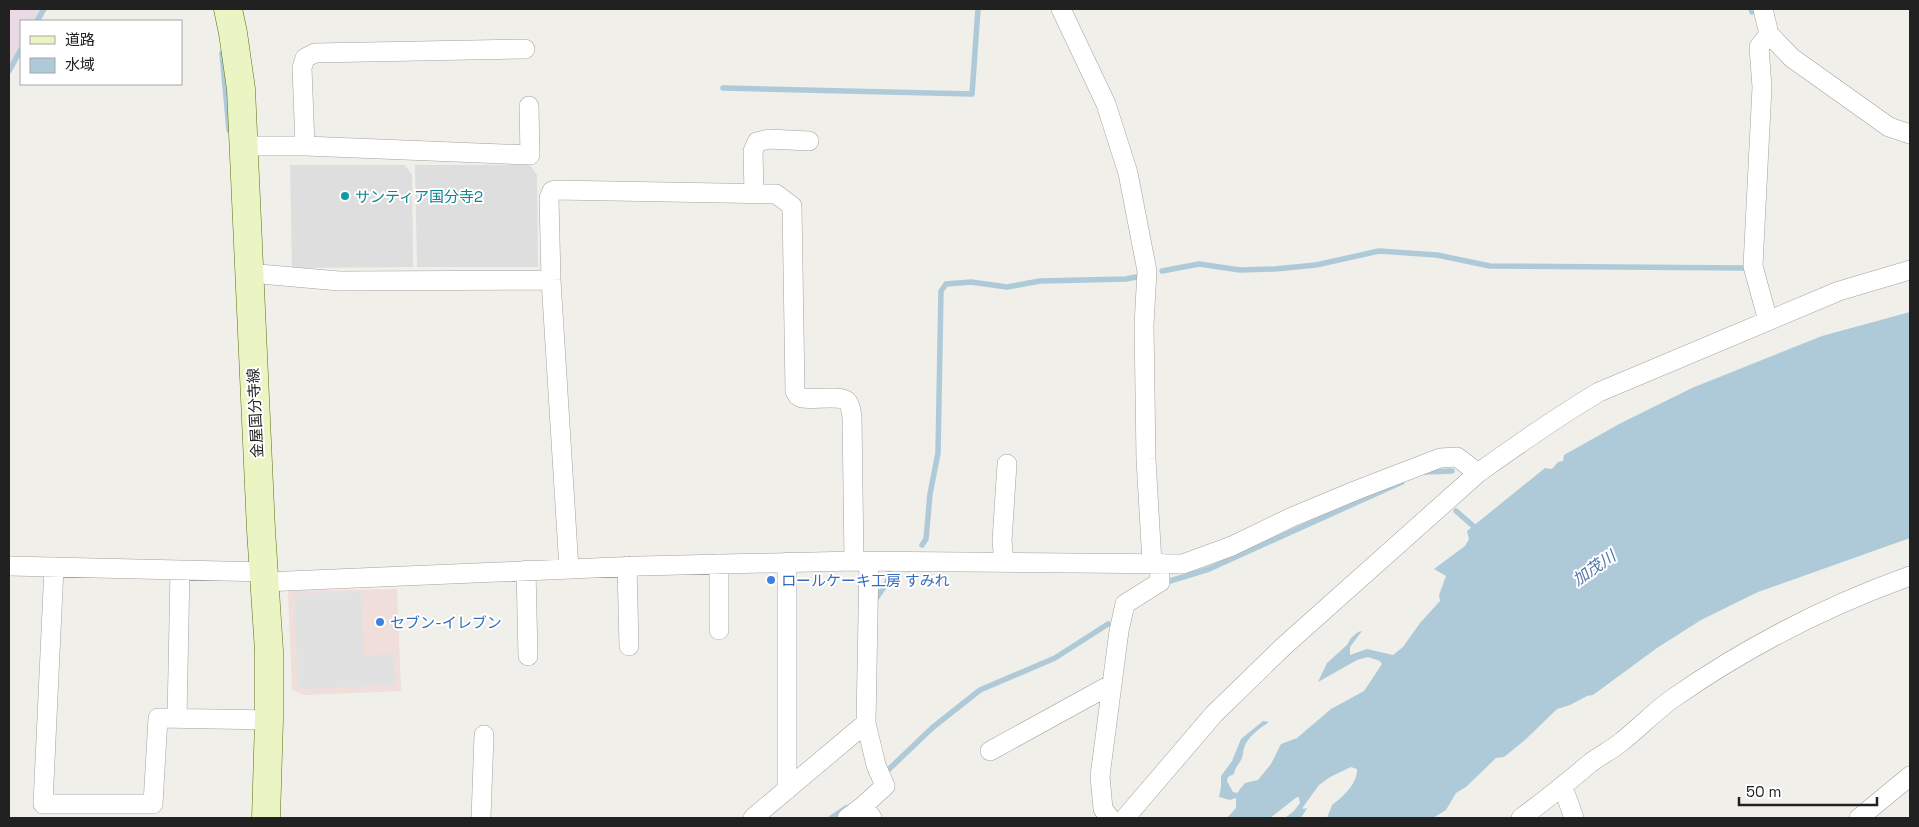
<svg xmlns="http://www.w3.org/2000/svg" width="1919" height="827" font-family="'Space Grotesk','Noto Sans JP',sans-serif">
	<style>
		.residential { fill: #dfdede }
		.commercial { fill: #efdeda }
		.industrial { fill: #e9dbe4 }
		.parking { fill: #e1e1e1 }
		.water { fill: #aecad9 }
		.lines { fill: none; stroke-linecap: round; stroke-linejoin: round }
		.stream { stroke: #aecad9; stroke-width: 5.5 }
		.minor-casing { stroke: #a2a2a2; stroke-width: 20 }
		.secondary-casing { stroke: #597010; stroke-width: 29 }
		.minor { stroke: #fff; stroke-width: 19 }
		.secondary { stroke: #ebf4c3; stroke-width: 28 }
		.culture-dot { fill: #0f9aa8; stroke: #fff; stroke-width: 2 }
		.shop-dot { fill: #3f7fe0; stroke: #fff; stroke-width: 2 }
		.labels { text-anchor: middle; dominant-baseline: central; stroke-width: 4; stroke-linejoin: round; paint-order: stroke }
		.culture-label { font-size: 15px; fill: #0d838f; stroke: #fff; text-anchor: start }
		.street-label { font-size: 15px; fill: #212121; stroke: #fff }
		.shop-label { font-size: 15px; fill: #366cbe; stroke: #fff; text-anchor: start }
		.water-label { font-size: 16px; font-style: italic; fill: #5674a8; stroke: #fff }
	</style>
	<rect width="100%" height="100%" fill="#f0efe9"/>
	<path class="residential" d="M290,165H405L412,175L413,267L292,268Z
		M415,165H530L537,175L538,267H417Z"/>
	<path class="commercial" d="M397,589L401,691L304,695L292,690L288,591Z"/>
	<path class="industrial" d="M9,9H41L34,21H21V44L9,65Z"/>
	<path class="parking" d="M361,592L363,655L393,654L395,685L305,689L298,687L294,593Z"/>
	<path class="water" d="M1910,312V538L1758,592L1701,620L1657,648L1593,695L1587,696L1570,705L1557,709L1525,740L1504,757L1496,758L1466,787L1456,793L1446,810L1433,818H1327L1332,805C1343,797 1358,783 1357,769L1351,767L1330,777L1319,785L1303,807V809L1307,808L1301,818H1285L1294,811L1300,803L1299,798L1297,797L1270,818H1227L1236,808V798L1230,800L1219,797L1221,787V776L1232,761L1241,739L1263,721L1269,722C1260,728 1247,737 1244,748C1243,752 1243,756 1241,760C1238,765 1235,768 1234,774L1228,777L1227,781L1233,792L1237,793L1245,783L1258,780L1271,764L1281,744L1297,738L1331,709L1364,691L1382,664L1380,661L1368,657L1357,660L1318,682L1327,663L1347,645L1351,638L1358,632L1362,631L1350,647V655L1367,649L1393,655L1403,647L1420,623L1440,601L1439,595L1446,576L1434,569L1465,546L1469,539L1467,531L1545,468L1552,469L1558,462L1563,461L1564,455L1621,423L1692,388L1822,336Z"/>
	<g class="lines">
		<path class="stream" d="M1751,9L1752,12
			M37,21L44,9
			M222,53L229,130
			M9,71L21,49
			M723,88L972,94L978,9
			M1162,271L1199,264L1240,270L1275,269L1316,265L1379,251L1437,255L1490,266L1743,268
			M1425,472L1452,471
			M1456,511L1479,531
			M922,545L926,539L930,494L938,453L941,291L946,284L971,282L1007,287L1040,281L1126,279L1141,276
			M1170,581L1209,569L1402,482
			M875,603V600L887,583L891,565
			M886,772L932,728L980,690L1055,658L1108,624
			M831,818L846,808"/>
		<defs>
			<path id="minor" d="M1061,9L1106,104L1128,173L1147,271L1144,325L1146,459L1152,563
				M1763,9L1769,34L1792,58L1889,127L1910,134
				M244,146H305L530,155L529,106
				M305,146L302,68L305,58L315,53L525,49
				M754,193L753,151L757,142L769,139L809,141
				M248,273L339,281L551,280
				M1768,321L1753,266L1762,87L1759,47L1769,34
				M1004,562L1002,541L1007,464
				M9,566L263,572
				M627,566L629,646
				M54,567L43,804H153L158,718L269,720
				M569,569L551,280L549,198L552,191L556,190L776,194L792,206L795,391L798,396L802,398C813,400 839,395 847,401C851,405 851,412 852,417L854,561
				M526,570L528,656
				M264,582L640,566L854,561L1183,564L1232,546L1292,517L1357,490L1440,458L1457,457L1478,473
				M719,630V564
				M177,718L180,570
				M990,751L1112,684
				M1563,787L1574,818
				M787,790V562
				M863,806L885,786L876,765L866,723
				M481,818L484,735
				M753,818L866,723L869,561
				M847,818L863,806L872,818
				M1110,818L1103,809L1100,776L1119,631L1125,604L1160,582L1159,563
				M1125,818L1214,714L1284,646L1478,473C1517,445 1557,417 1599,392L1839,291L1910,270
				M1521,818C1544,801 1567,783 1589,764C1599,756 1610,751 1620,743C1638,729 1654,712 1672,699C1745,648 1826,606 1910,576
				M1859,818L1910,776"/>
			<path id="secondary" d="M228,9L233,33L241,89L261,530L269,651V720L266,818"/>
		</defs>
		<use href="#minor" class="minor-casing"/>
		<use href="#secondary" class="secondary-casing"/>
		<use href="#minor" class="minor"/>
		<use href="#secondary" class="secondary"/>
	</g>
	<circle class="culture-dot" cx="345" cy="196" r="5"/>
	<g class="shop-dot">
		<circle cx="771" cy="580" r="5"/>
		<circle cx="380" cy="622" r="5"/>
	</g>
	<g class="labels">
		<g class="culture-label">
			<text x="355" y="196">サンティア国分寺2</text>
		</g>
		<g class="street-label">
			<text transform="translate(255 413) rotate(-93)">金屋国分寺線</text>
		</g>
		<g class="shop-label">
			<text x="781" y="580">ロールケーキ工房 すみれ</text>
			<text x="390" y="622">セブン-イレブン</text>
		</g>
		<g class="water-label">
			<text transform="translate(1594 568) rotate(-35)">加茂川</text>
		</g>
	</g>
	<rect width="1919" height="827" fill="none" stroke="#212121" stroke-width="20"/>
	<rect x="20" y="20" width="162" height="65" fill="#ffffff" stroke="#a6a6a6"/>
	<rect x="30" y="36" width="25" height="8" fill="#ebf4c3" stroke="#a6a6a6"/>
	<text x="65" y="45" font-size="15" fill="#212121">道路</text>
	<rect x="30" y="58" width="25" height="15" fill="#aecad9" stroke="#a6a6a6"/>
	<text x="65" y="70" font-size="15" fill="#212121">水域</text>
	<path d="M1739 797v8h138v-8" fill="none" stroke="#212121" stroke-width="2.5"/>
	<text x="1746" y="797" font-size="15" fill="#212121" stroke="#ffffff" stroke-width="4" paint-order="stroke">50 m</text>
</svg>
